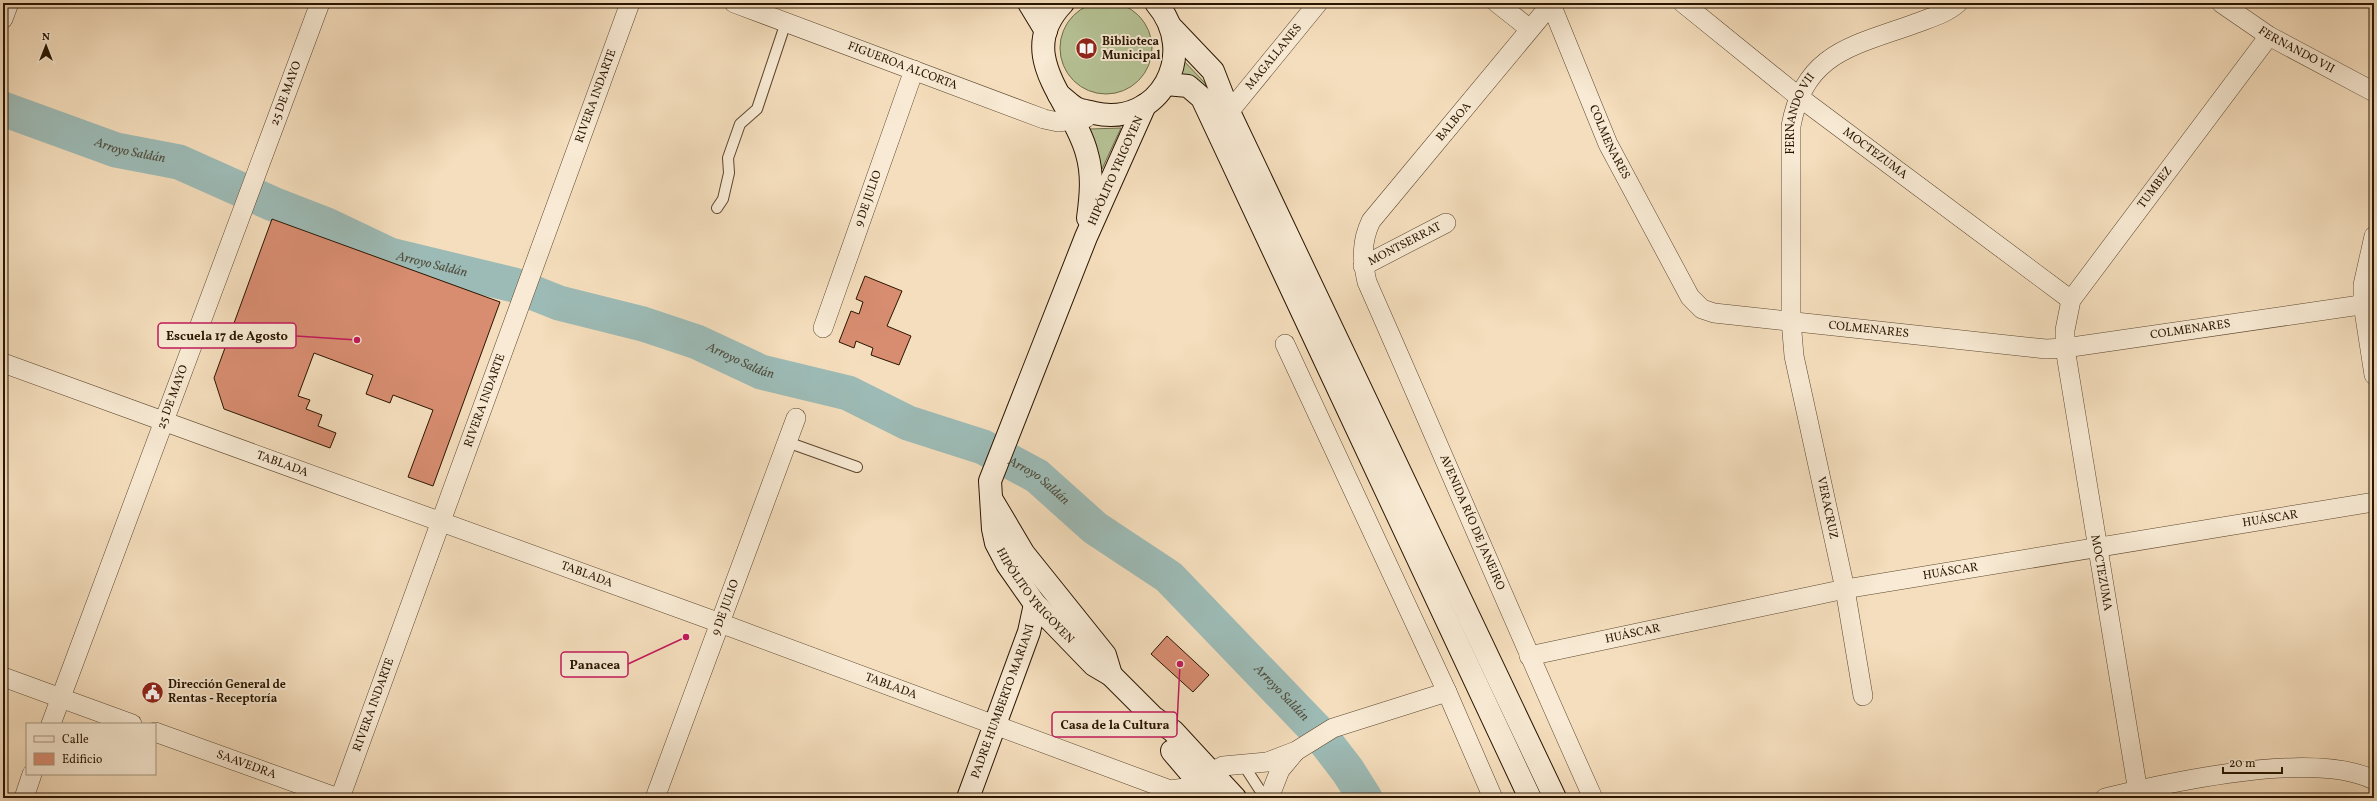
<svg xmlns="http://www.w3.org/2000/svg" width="2377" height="801" font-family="Vollkorn,serif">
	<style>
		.green { fill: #b6c295; stroke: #706c4a }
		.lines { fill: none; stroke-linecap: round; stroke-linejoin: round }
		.river { stroke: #9dbbb6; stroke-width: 35 }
		.building { fill: #d88d71; stroke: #291500 }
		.lane-casing { stroke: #5c472f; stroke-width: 12 }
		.street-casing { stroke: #5c472f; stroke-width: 20 }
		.secondary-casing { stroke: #291500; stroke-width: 24 }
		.lane { stroke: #f8ead4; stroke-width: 10 }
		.street { stroke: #f8ead4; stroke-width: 19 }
		.secondary { stroke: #f8ead4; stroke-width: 22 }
		.labels { text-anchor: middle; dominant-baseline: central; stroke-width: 4; stroke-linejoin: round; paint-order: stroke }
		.poi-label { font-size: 12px; font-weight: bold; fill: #291500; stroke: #f8ead4; text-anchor: start }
		.street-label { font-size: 12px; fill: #291500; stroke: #f8ead4 }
		.water-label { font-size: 13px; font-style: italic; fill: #524f40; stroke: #f8ead4 }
		.leader { fill: none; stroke: #c2185b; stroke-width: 1.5 }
		.callout-dot { fill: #c2185b; stroke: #f8ead4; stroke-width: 1.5 }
		.callout { fill: #f8ead4; stroke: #c2185b; stroke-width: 1.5 }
		.callout-label { font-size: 13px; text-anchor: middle; font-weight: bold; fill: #291500 }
	</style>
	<rect width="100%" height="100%" fill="#f5debd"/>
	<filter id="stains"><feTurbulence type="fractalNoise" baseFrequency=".005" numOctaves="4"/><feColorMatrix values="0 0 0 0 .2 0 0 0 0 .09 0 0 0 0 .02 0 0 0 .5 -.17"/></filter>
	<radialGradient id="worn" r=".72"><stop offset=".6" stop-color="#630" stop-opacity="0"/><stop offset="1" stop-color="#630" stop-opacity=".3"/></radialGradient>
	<path class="green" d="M1060 48a46 46 0 1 1 92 0a46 46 0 1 1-92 0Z
		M1181,58L1205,83L1216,108L1173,81Z
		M1121,128L1102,169L1090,129Z"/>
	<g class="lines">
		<path class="river" id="s1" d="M3,109L116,150L179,162L273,204L327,225L390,255L514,285L559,303L643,324L697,342L761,372L848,393L908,423L983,447L1037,476L1095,528L1169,577L1318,732L1348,771L1365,798"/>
	</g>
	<path class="building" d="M272,219L500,302L433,486L408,477L433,410L393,395L390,403L366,394L373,375L314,353L298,396L310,400L306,409L322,415L318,426L336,433L330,448L224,409L214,378Z
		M865,276L902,291L887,326L911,336L899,365L871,355L873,348L856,341L854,348L839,342L851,311L859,314L863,302L856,299Z
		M1167,636L1209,675L1193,692L1151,654Z"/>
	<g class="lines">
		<defs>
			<path id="lane" d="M717,208L723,199L729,173L728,158L740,124L757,109L786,22
				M787,442L857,467
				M1243,764L1265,798"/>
			<g id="street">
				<path id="s2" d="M734,3L1044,119L1058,122L1086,118"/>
				<path d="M1497,3L1530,29"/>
				<path id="s3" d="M1552,3L1371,221C1361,242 1362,260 1367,282C1443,454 1516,627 1593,798"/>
				<path id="s4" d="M1683,3L1799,97L2071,300"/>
				<path id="s5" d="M2221,3L2269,36L2374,92"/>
				<path id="s6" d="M1551,4L1608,144L1690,297L1702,309L1714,313L2046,349L2065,348L2374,303"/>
				<path d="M3,19L9,3"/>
				<path id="s7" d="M1229,112L1318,3"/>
				<path d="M2374,236L2363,285V304L2374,375"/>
				<path id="s8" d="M1363,266L1446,223"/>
				<path id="s9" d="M823,328L914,70"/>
				<path d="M1285,344L1447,692L1493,798"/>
				<path id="s10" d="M3,363L720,623L1170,790L1185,788L1197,779L1223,766L1267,762L1296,751L1333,728L1447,692"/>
				<path id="s11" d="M1529,656L1845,589L2374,502"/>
				<path d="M3,677L132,724"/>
				<path id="s12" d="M1863,696L1845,589L1794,356L1791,320V126C1804,53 1853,46 1914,24C1929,18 1946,14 1958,3"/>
				<path id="s13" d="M51,724L320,3"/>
				<path id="s14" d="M155,732L338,798"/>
				<path d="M24,798L32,774"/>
				<path id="s15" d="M340,798L630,3"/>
				<path id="s16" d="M655,798L796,418"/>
				<path d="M1269,798L1280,770L1295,752"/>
				<path d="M2105,798C2170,782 2313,750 2374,780"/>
				<path id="s17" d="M2139,798L2065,348V330L2071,300L2269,36"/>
			</g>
			<g id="secondary">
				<path d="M1029,3L1046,31"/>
				<path d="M1063,3C1012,56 1074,102 1087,154C1093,175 1091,196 1088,218"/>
				<path d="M1173,29L1213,71L1229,112L1555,798"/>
				<path d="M1166,84L1188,86L1202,98L1530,798"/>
				<path d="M1059,95C1065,99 1070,105 1076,108C1081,111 1088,111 1094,113C1159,128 1200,54 1156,3"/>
				<path id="s18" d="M1145,105L1086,237L990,481L993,529L996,543L1007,564L1035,604L1094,665L1111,675L1153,717L1173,731L1235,798"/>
				<path d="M992,500L1024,554L1105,655L1111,675"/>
				<path d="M1172,751L1212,798"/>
				<path id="s19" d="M968,798L1029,632L1035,604"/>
			</g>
		</defs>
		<use href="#lane" class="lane-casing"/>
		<use href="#street" class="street-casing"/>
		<use href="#secondary" class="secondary-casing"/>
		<use href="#lane" class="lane"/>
		<use href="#street" class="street"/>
		<use href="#secondary" class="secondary"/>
	</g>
	<defs>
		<symbol id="library-disc" viewBox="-11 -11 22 22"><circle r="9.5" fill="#8f2418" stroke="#f8ead4"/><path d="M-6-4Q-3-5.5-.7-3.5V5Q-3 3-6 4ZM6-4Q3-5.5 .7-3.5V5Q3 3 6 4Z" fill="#fff"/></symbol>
		<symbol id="civic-disc" viewBox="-11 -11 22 22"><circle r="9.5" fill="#8f2418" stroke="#f8ead4"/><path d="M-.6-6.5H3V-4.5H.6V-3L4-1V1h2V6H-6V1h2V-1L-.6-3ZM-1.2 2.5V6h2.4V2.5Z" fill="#fff"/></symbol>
	</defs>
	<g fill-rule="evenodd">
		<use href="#library-disc" x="1074" y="36" width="25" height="25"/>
		<use href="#civic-disc" x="140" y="680" width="25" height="25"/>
	</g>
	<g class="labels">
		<g class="poi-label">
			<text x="1102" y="42">Biblioteca<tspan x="1102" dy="14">Municipal</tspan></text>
			<text x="168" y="685">Dirección General de<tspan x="168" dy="14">Rentas - Receptoría</tspan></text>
		</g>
		<g class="street-label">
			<text stroke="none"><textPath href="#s5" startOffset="89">FERNANDO VII</textPath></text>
			<text stroke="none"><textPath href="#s7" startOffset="71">MAGALLANES</textPath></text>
			<text stroke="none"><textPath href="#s2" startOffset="180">FIGUEROA ALCORTA</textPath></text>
			<text stroke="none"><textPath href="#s13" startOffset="673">25 DE MAYO</textPath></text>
			<text stroke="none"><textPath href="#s15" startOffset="747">RIVERA INDARTE</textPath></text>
			<text stroke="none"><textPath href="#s12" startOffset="591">FERNANDO VII</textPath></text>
			<text transform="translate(1454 122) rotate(-50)">BALBOA</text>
			<text stroke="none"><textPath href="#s6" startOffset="150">COLMENARES</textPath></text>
			<text stroke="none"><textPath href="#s4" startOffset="244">MOCTEZUMA</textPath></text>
			<text transform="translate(1116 171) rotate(-66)">HIPÓLITO YRIGOYEN</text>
			<text stroke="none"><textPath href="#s17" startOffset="645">TUMBEZ</textPath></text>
			<text stroke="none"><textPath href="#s9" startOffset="137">9 DE JULIO</textPath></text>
			<text stroke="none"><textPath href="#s8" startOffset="47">MONTSERRAT</textPath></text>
			<text stroke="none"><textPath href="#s6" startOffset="510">COLMENARES</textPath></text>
			<text stroke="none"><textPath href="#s6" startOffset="834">COLMENARES</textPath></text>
			<text stroke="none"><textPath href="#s13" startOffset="349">25 DE MAYO</textPath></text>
			<text stroke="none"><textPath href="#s15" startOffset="423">RIVERA INDARTE</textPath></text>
			<text stroke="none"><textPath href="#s10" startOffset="297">TABLADA</textPath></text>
			<text transform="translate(1827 508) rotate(78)">VERACRUZ</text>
			<text stroke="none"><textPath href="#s11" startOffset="754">HUÁSCAR</textPath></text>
			<text stroke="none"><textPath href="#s3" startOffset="608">AVENIDA RÍO DE JANEIRO</textPath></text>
			<text stroke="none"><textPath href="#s11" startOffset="430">HUÁSCAR</textPath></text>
			<text transform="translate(2101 573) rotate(80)">MOCTEZUMA</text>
			<text stroke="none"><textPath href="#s10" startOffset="621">TABLADA</textPath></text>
			<text stroke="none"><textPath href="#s18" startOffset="535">HIPÓLITO YRIGOYEN</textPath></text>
			<text stroke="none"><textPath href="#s16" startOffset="203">9 DE JULIO</textPath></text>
			<text stroke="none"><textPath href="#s11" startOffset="106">HUÁSCAR</textPath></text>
			<text stroke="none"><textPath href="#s10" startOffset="945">TABLADA</textPath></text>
			<text stroke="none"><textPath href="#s19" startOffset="103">PADRE HUMBERTO MARIANI</textPath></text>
			<text stroke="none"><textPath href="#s15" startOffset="99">RIVERA INDARTE</textPath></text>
			<text stroke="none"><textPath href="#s14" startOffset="97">SAAVEDRA</textPath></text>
		</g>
		<g class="water-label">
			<text stroke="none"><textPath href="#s1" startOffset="134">Arroyo Saldán</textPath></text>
			<text stroke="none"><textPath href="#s1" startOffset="458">Arroyo Saldán</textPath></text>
			<text stroke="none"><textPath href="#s1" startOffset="782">Arroyo Saldán</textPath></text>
			<text stroke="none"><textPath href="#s1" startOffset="1106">Arroyo Saldán</textPath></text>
			<text stroke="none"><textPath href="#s1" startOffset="1430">Arroyo Saldán</textPath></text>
		</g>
	</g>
	<path class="leader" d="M357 340L296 336M686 637L628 664M1180 664L1177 724"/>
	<g class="callout-dot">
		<circle cx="357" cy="340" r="4"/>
		<circle cx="686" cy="637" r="4"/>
		<circle cx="1180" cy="664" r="4"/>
	</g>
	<g class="callout">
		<rect x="158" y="323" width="138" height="25" rx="4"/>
		<rect x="561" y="652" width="67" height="25" rx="4"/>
		<rect x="1052" y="712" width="125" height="25" rx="4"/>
	</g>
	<g class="callout-label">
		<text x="227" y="340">Escuela 17 de Agosto</text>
		<text x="595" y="669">Panacea</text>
		<text x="1115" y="729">Casa de la Cultura</text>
	</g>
	<rect width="2377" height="801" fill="none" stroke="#f5debd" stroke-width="16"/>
	<rect x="4" y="4" width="2369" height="793" fill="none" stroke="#291500" stroke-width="2"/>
	<rect x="8" y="8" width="2361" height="785" fill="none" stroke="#291500"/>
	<rect x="26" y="723" width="130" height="52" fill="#f8ead4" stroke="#a5957f"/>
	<rect x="34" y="736" width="20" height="6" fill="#f8ead4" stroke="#a5957f"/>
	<text x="62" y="743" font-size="12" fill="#291500">Calle</text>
	<rect x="34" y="753" width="20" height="12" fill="#d88d71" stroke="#a5957f"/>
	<text x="62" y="763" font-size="12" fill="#291500">Edificio</text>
	<g transform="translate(46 46)" stroke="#f8ead4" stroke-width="3" paint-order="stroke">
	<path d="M0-3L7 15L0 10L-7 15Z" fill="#291500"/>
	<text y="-6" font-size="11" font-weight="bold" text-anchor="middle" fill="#291500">N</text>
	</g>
	<path d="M2223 767v6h59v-6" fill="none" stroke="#291500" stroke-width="2"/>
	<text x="2229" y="767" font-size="12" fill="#291500" stroke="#f8ead4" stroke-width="3" paint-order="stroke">20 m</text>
	<rect width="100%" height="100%" filter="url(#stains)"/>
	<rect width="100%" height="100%" fill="url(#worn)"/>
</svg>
